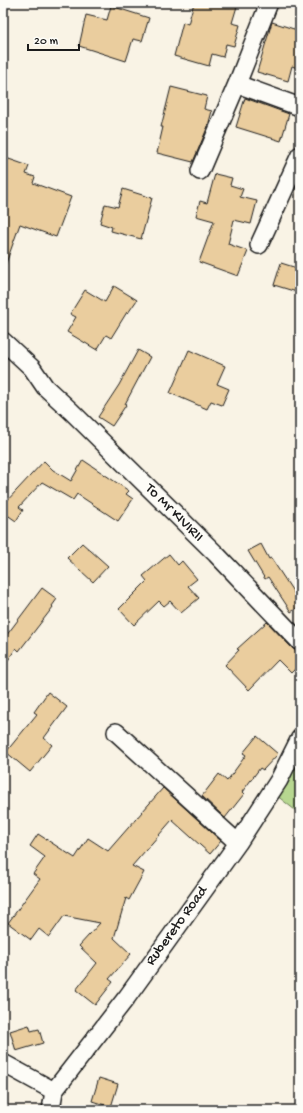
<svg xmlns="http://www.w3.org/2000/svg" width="303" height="1113" font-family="'Gochi Hand',sans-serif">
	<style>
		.green { fill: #b7d790; stroke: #6a7a56 }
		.building { fill: #eacd9e; stroke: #1c1c1c }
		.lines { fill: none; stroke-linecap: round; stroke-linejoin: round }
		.street-casing { stroke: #1c1c1c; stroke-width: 20 }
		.street { stroke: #fdfcf7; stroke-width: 17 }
		.labels { text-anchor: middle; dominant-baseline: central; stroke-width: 3; stroke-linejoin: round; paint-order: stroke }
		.street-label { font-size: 15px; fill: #1c1c1c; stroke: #fdfcf7 }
	</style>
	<rect width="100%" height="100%" fill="#f9f3e5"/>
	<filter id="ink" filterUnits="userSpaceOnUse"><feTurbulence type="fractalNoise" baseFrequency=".025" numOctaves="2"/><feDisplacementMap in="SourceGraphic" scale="8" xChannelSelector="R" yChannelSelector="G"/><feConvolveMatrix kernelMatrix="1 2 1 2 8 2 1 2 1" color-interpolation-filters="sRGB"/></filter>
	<g filter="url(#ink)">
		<path class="green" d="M300,749V814L276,795Z"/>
		<path class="building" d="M194,3H238L232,23L240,25L234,46L226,44L223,57L212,54L209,66L174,56L183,22L188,24Z
			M111,6L149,18L142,41L133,39L126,61L79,46L86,15L107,20Z
			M272,22L300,31V69L292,66L288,81L257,72Z
			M171,87L207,96L204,109L212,111L208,126L193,162L157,153L163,127H161Z
			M245,98L289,114L281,141L236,127Z
			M3,157L29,166L26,174L35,177L33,183L71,197L56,237L20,224L5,266H3Z
			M215,174L232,178L230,185L243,189L240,197L257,201L251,224L234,220L228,244L248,251L238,276L199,262L214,221L196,216L200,201L207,203Z
			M123,189L152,198L141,239L111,231L112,227L100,223L105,204L118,207Z
			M281,263L300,269V293L274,285Z
			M114,286L137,300L128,313L127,312L111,338L106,335L97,350L67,332L76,317L70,314L85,290L105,302Z
			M138,350L150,357L125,404L126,405L112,426L98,417L119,385Z
			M189,350L225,366L217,384L229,389L222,405L211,401L207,409L170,393Z
			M83,460L129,491L126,494L133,499L118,521L77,494L73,500L42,482L19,507L23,510L16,521L3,512V505L44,461L53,470L71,481Z
			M82,543L108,566L93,582L67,558Z
			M261,544L269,559L271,558L300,602V606L291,612L268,577L265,579L248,551Z
			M169,554L178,565L182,561L197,579L188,586L199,598L181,613L170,601L164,606L159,601L134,625L119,609L147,581L143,576Z
			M42,588L57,599L52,606L53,607L19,651L16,648L3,668V640Z
			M267,622L293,649L300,652V664L291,673L278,660L249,690L225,665L239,650L237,649Z
			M48,692L67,707L44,738L52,745L30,772L6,752L37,714L34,712Z
			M257,736L278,754L263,770L260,768L242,792L244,794L225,818L202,796L219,774L227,781L246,755L243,753Z
			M163,788L221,841L210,854L172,820L132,866L144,872L129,900L126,898L114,938L131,954L109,979L113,982L95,1005L76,990L97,963L79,946L100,923L64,916L49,937L39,929L31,940L8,923L40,879L33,874L45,857L30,846L38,834L75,858L88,838L108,851Z
			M29,1025L31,1031L39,1029L43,1043L16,1051L10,1031Z
			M99,1078L118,1084L111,1107L92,1101Z"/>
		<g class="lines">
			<defs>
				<path id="street" d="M237,84L300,107
					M200,171L237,84L269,3
					M259,245L300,155
					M3,341L32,368L45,387L71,411L216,554L300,642
					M116,732L238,843
					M3,1063L54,1091
					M51,1110L54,1091L127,997L238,843L279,780L300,738"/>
			</defs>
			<use href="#street" class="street-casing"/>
			<use href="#street" class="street"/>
		</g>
	</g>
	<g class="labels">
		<g class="street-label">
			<text transform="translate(174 513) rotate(45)">To Mr KIVIRII</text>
			<text transform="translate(177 926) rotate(-54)">Rubereto Road</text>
		</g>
	</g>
	<rect width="303" height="1113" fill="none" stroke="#fdfcf7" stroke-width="16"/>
	<rect x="8" y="8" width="287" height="1097" fill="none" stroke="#1c1c1c" stroke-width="1.5" filter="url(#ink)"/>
	<path d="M28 44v6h51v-6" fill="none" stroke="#1c1c1c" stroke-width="2"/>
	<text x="34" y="44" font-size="12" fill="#1c1c1c" stroke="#fdfcf7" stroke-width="3" paint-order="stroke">20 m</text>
</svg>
